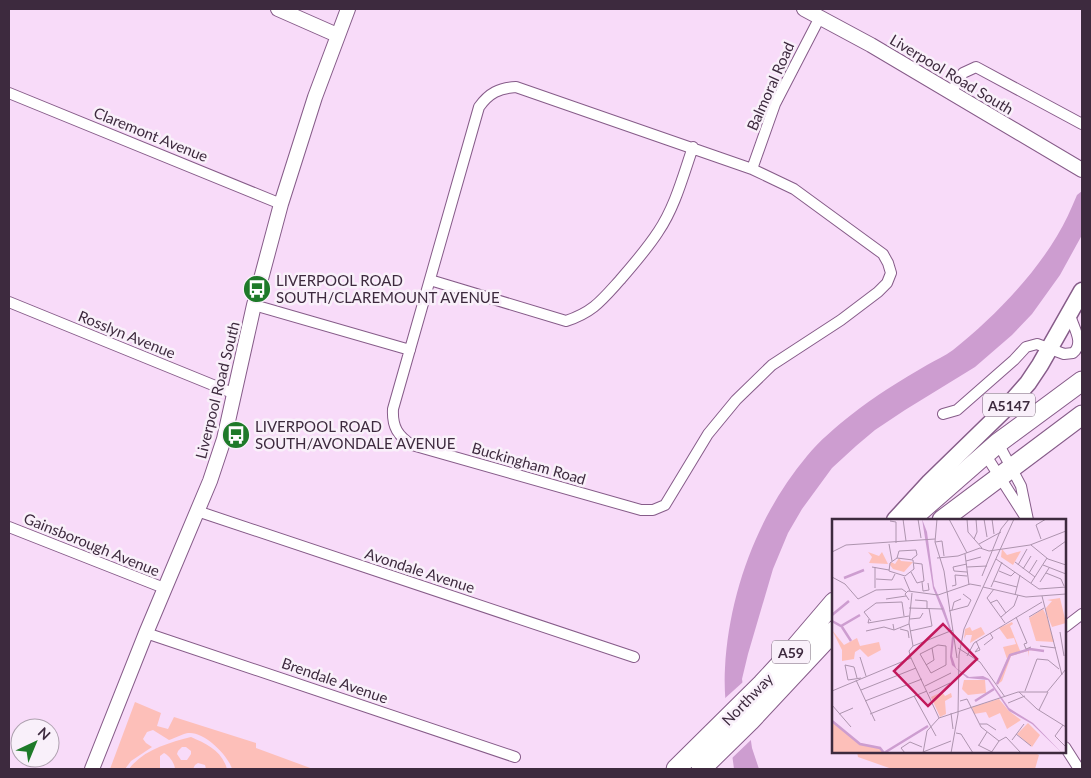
<svg xmlns="http://www.w3.org/2000/svg" width="1091" height="778" font-family="Lato,sans-serif">
	<style>
		.green { fill: #fdbfb9; fill-rule: evenodd }
		.water { fill: #cd9dd0 }
		.pier { fill: #f8dbf9 }
		.lines { fill: none; stroke-linecap: round; stroke-linejoin: round }
		.street-casing { stroke: #865c89; stroke-width: 12 }
		.secondary-casing { stroke: #865c89; stroke-width: 16 }
		.primary-casing { stroke: #865c89; stroke-width: 19 }
		.highway-casing { stroke: #865c89; stroke-width: 21 }
		.street { stroke: #fff; stroke-width: 10 }
		.secondary { stroke: #fff; stroke-width: 14 }
		.primary { stroke: #fff; stroke-width: 16 }
		.highway { stroke: #fff; stroke-width: 19 }
		.labels { text-anchor: middle; dominant-baseline: central; stroke-width: 5; stroke-linejoin: round; paint-order: stroke }
		.shield { fill: #f9f0fa; stroke: #756576; stroke-width: 1 }
		.shield-label { font-size: 14px; font-weight: bold; fill: #3d2a3e }
		.street-label { font-size: 15px; fill: #3d2a3e; stroke: #f9f0fa }
		.poi-label { font-size: 15px; fill: #3d2a3e; stroke: #f9f0fa; text-anchor: start }
		.inset-river { fill: none; stroke: #cd9dd0; stroke-width: 2.5 }
		.inset-road { fill: none; stroke: #ad94ae; stroke-width: 1 }
		.view { fill: #c2185b; fill-opacity: 0.15; stroke: #c2185b; stroke-width: 2.5 }
		.inset-edge { fill: none; stroke: #3d2a3e; stroke-width: 2.5 }
	</style>
	<rect width="100%" height="100%" fill="#f8dbf9"/>
	<path class="green" d="M135,702L161,713L157,726L168,729L174,717L256,743V748L313,769H232C228,755 204,731 188,733C182,734 175,738 169,740L153,730L147,732L143,739L146,743L152,747L131,761L125,769H110Z
		M191,737C207,744 222,751 227,769H206L205,765L198,763L195,765L193,769H175C175,764 169,755 164,753L160,756V769H129C143,750 168,743 191,737ZM182,747H186L191,751V754L187,760H181L177,754L178,751Z
		M857,752H1033L1039,755L1035,769H892L858,757Z"/>
	<path class="water" d="M1082,191V235L1060,275L1032,314L1012,335L975,367L905,410L875,430L856,446L832,468L802,509L788,533L773,569L748,654L742,679L752,748L759,769H734C730,736 723,701 725,668C729,593 758,514 807,456C819,441 836,427 851,415C875,396 901,380 927,365C935,360 945,356 953,350C991,320 1032,278 1057,236C1065,223 1071,209 1077,195Z"/>
	<path class="pier" d="M743,682L753,738L730,760L723,700Z"/>
	<g class="lines">
		<defs>
			<path id="street" d="M516,87L752,169L794,189L883,254L888,263L891,273L887,283L878,292L841,320L772,365L736,400L708,434L665,505L653,510H641L412,445C398,436 392,427 393,409L479,107C489,93 499,88 516,87Z
				M951,92L963,73L976,67L1082,124
				M9,93L281,204
				M752,169L775,104L820,17
				M430,280L566,321C593,312 601,301 620,280C633,265 647,249 658,232C675,207 683,176 693,147
				M9,302L235,394
				M254,305L410,350
				M943,414L957,410L1014,360L1026,347L1037,344L1064,354L1073,353C1085,343 1073,327 1070,315
				M998,443L1021,486L1028,520
				M985,454L1024,515
				M197,511L634,657
				M9,527L164,588
				M1065,627L1082,614
				M146,633L515,757
				M1065,747L1079,769"/>
			<path id="secondary" d="M278,9L337,35
				M804,9L871,45L1082,170
				M92,769L146,633L210,481L224,439L254,305L281,204L315,97L348,9"/>
			<path id="primary" d="M895,520L930,482L1006,408L1028,383L1040,365L1082,291"/>
			<path id="highway" d="M910,520L998,443L1082,381
				M942,520L1082,415
				M676,769L762,684L787,657L834,602
				M701,769L750,721L834,631"/>
		</defs>
		<use href="#street" class="street-casing"/>
		<use href="#secondary" class="secondary-casing"/>
		<use href="#primary" class="primary-casing"/>
		<use href="#highway" class="highway-casing"/>
		<use href="#street" class="street"/>
		<use href="#secondary" class="secondary"/>
		<use href="#primary" class="primary"/>
		<use href="#highway" class="highway"/>
	</g>
	<defs>
		<symbol id="bus-disc" viewBox="-11 -11 22 22"><circle r="9.5" fill="#1e7a29" stroke="#f9f0fa"/><path d="M-5-6H5V4H4V6H2V4H-2V6H-4V4H-5ZM-3.5-4V0h7V-4ZM-3.5 1.2v1.5H-2V1.2ZM2 1.2v1.5H3.5V1.2Z" fill="#fff"/></symbol>
	</defs>
	<g fill-rule="evenodd">
		<use href="#bus-disc" x="241" y="273" width="32" height="32"/>
		<use href="#bus-disc" x="220" y="419" width="32" height="32"/>
	</g>
	<g class="labels">
		<g class="shield">
			<rect x="983" y="393.5" width="52" height="23" rx="4"/>
			<rect x="772" y="640.5" width="38" height="23" rx="4"/>
		</g>
		<g class="shield-label">
			<text x="1009" y="405">A5147</text>
			<text x="791" y="652">A59</text>
		</g>
		<g class="street-label">
			<text transform="translate(952 74) rotate(31)">Liverpool Road South</text>
			<text transform="translate(770 86) rotate(-66)">Balmoral Road</text>
			<text transform="translate(151 134) rotate(22)">Claremont Avenue</text>
			<text transform="translate(127 334) rotate(22)">Rosslyn Avenue</text>
			<text transform="translate(217 390) rotate(-76)">Liverpool Road South</text>
			<text transform="translate(529 463) rotate(16)">Buckingham Road</text>
			<text transform="translate(92 544) rotate(22)">Gainsborough Avenue</text>
			<text transform="translate(420 570) rotate(18)">Avondale Avenue</text>
			<text transform="translate(335 680) rotate(19)">Brendale Avenue</text>
			<text transform="translate(747 699) rotate(-46)">Northway</text>
		</g>
		<g class="poi-label">
			<text x="276" y="280">LIVERPOOL ROAD<tspan x="276" dy="17">SOUTH/CLAREMOUNT AVENUE</tspan></text>
			<text x="255" y="426">LIVERPOOL ROAD<tspan x="255" dy="17">SOUTH/AVONDALE AVENUE</tspan></text>
		</g>
	</g>
	<g transform="translate(832 519)">
		<rect width="234" height="234" fill="#f8dbf9"/>
		<path d="M170,30L175,36L189,32L181,46L169,38ZM36,33L47,37L50,33L56,45L37,44L40,38ZM67,39L69,42L81,43L72,53L61,50L58,46L59,43L63,45ZM228,79L234,104L220,108L213,90L220,82L215,81ZM211,90L215,98L222,123L204,122L197,99ZM180,103L181,105L178,107L189,134L199,129L208,132L197,131L196,138V132L179,137L170,162L165,166L175,140L171,128L184,125L182,119L175,120L167,109ZM138,108L140,112L149,108L153,115L138,124L140,116H134L132,120L133,110ZM0,111L12,126L25,119L28,127L47,123L49,131L36,138L28,130L23,133L22,140L10,142V131ZM132,161H153L154,174L136,176L130,170ZM110,173L113,177L119,174L120,178L113,182L114,195L108,198L99,178ZM167,180L177,192L189,201L175,210L168,194L157,199L154,193L142,195L140,188ZM0,203L27,224L48,229L52,234H0ZM196,204L208,216L200,228L185,215Z" fill="#fdbfb9"/>
		<path d="M90,0L95,13L102,67L112,89L122,119L120,137L124,149L137,158L151,157L157,160L177,189L201,204L230,234L200,205L177,192L156,161L135,159L120,146L118,138L120,117L101,69Z" fill="#cd9dd0"/>
		<path class="inset-river" d="M12,59L32,51M0,96L17,82M0,102L9,107L28,96M10,108L19,122M165,165L178,136L198,130L212,132M143,182L162,170M0,202L28,225L48,229L52,234M52,234L96,207"/>
		<path class="inset-road" d="M71,0L74,22M86,0L89,19M105,0L103,23L112,52L125,139M117,0L135,34M135,0L136,13L150,29M152,0L155,18M160,0L162,15M58,2L64,3V24M142,20L145,13L144,0M209,20L204,6L214,0M103,23L110,22L112,37M57,25L60,42M147,25L169,13M198,26L234,12M199,26L216,40L234,46M220,32L234,22M0,33L14,26L103,20M133,35L137,66M65,39L81,41L82,50L73,57L57,52L58,44ZM65,39L67,32L84,31L85,36L80,40M105,39L126,37L148,29L157,32L198,26M164,40L207,70L234,68M134,42L149,38M183,43L203,58M135,45L121,48L122,52L135,53M186,46L195,30M211,46L234,55M40,48L57,51M43,48V69M135,48L155,47M191,50L199,37M167,52L179,57L183,53M79,53L85,64L92,62L90,45L82,44M197,54L205,41M214,54L229,60L232,67M150,57L169,10L177,0M0,58L13,65L26,80L44,71L70,70L74,73M72,58L78,72M44,60L60,61L63,55M162,62L185,68M90,63L91,72L97,71L96,64M208,63L217,49M199,64L215,39M120,67L124,66L123,56L135,57M151,68L194,78L234,75M159,68L170,43M162,70L155,79L173,104M80,74L77,104L81,127M183,76L188,56M210,77L230,156M54,80L74,77M77,81L73,75L76,72L106,76L138,65L149,67M83,81L95,82V89M158,84L165,81L174,94M77,89L111,90M120,91L122,83L129,80M117,92L136,87L139,81L131,75M169,98L182,87L186,76M184,98L195,124L192,125L194,130L199,128M197,98L212,89M37,100L36,104L77,97M78,100L88,99L91,94M39,102L32,93L44,84L70,83L72,97M61,105L62,111L77,105M68,110L76,112L77,119M34,112L52,108L62,111M78,112L100,107L97,89M228,113L232,137M144,122L148,131L143,133L147,128M106,126L114,127V146L99,154L88,135ZM152,126L161,119L158,114M208,127L224,129M126,129L148,143L173,178M135,137L142,124L210,83M28,138L34,157M79,139L107,199M94,146L102,141L100,129M25,159L22,148L13,146L16,161L29,159M24,161L43,202M93,167L119,154M29,171L84,149M0,172L79,139L77,132L81,127L121,111M193,172L205,140L216,141L227,150M187,173L205,190L234,208M97,174L118,164M82,177L104,217M33,182L90,160M128,182L135,180L149,208L167,222M176,184L193,177M0,186L19,208M207,191L216,173M119,194L121,210M7,195L21,189M38,195L95,172M107,199L186,173H215L234,150M148,205H155L164,211M231,206L223,217L234,228M124,214L129,215L141,234M184,215L199,227M180,221L192,205M146,226L160,233M147,226L155,213M91,233L119,222M73,234L69,229L78,223L90,228M91,234L95,212L107,199M119,234L126,195L127,136L132,110L182,0M159,234L167,222L174,218L189,234"/>
		<path class="view" d="M111,105L145,140L96,187L62,152Z"/>
		<rect width="234" height="234" class="inset-edge"/>
	</g>
	<rect width="1091" height="778" fill="none" stroke="#3d2a3e" stroke-width="20"/>
	<g transform="translate(35 743) rotate(44)"><circle r="24" fill="#f9f0fa" stroke="#aea1af"/>
	<path d="M0-4L9 19L0 12L-9 19Z" fill="#1e7a29"/>
	<text y="-8" font-size="14" font-weight="bold" text-anchor="middle" fill="#3d2a3e">N</text>
	</g>
</svg>
